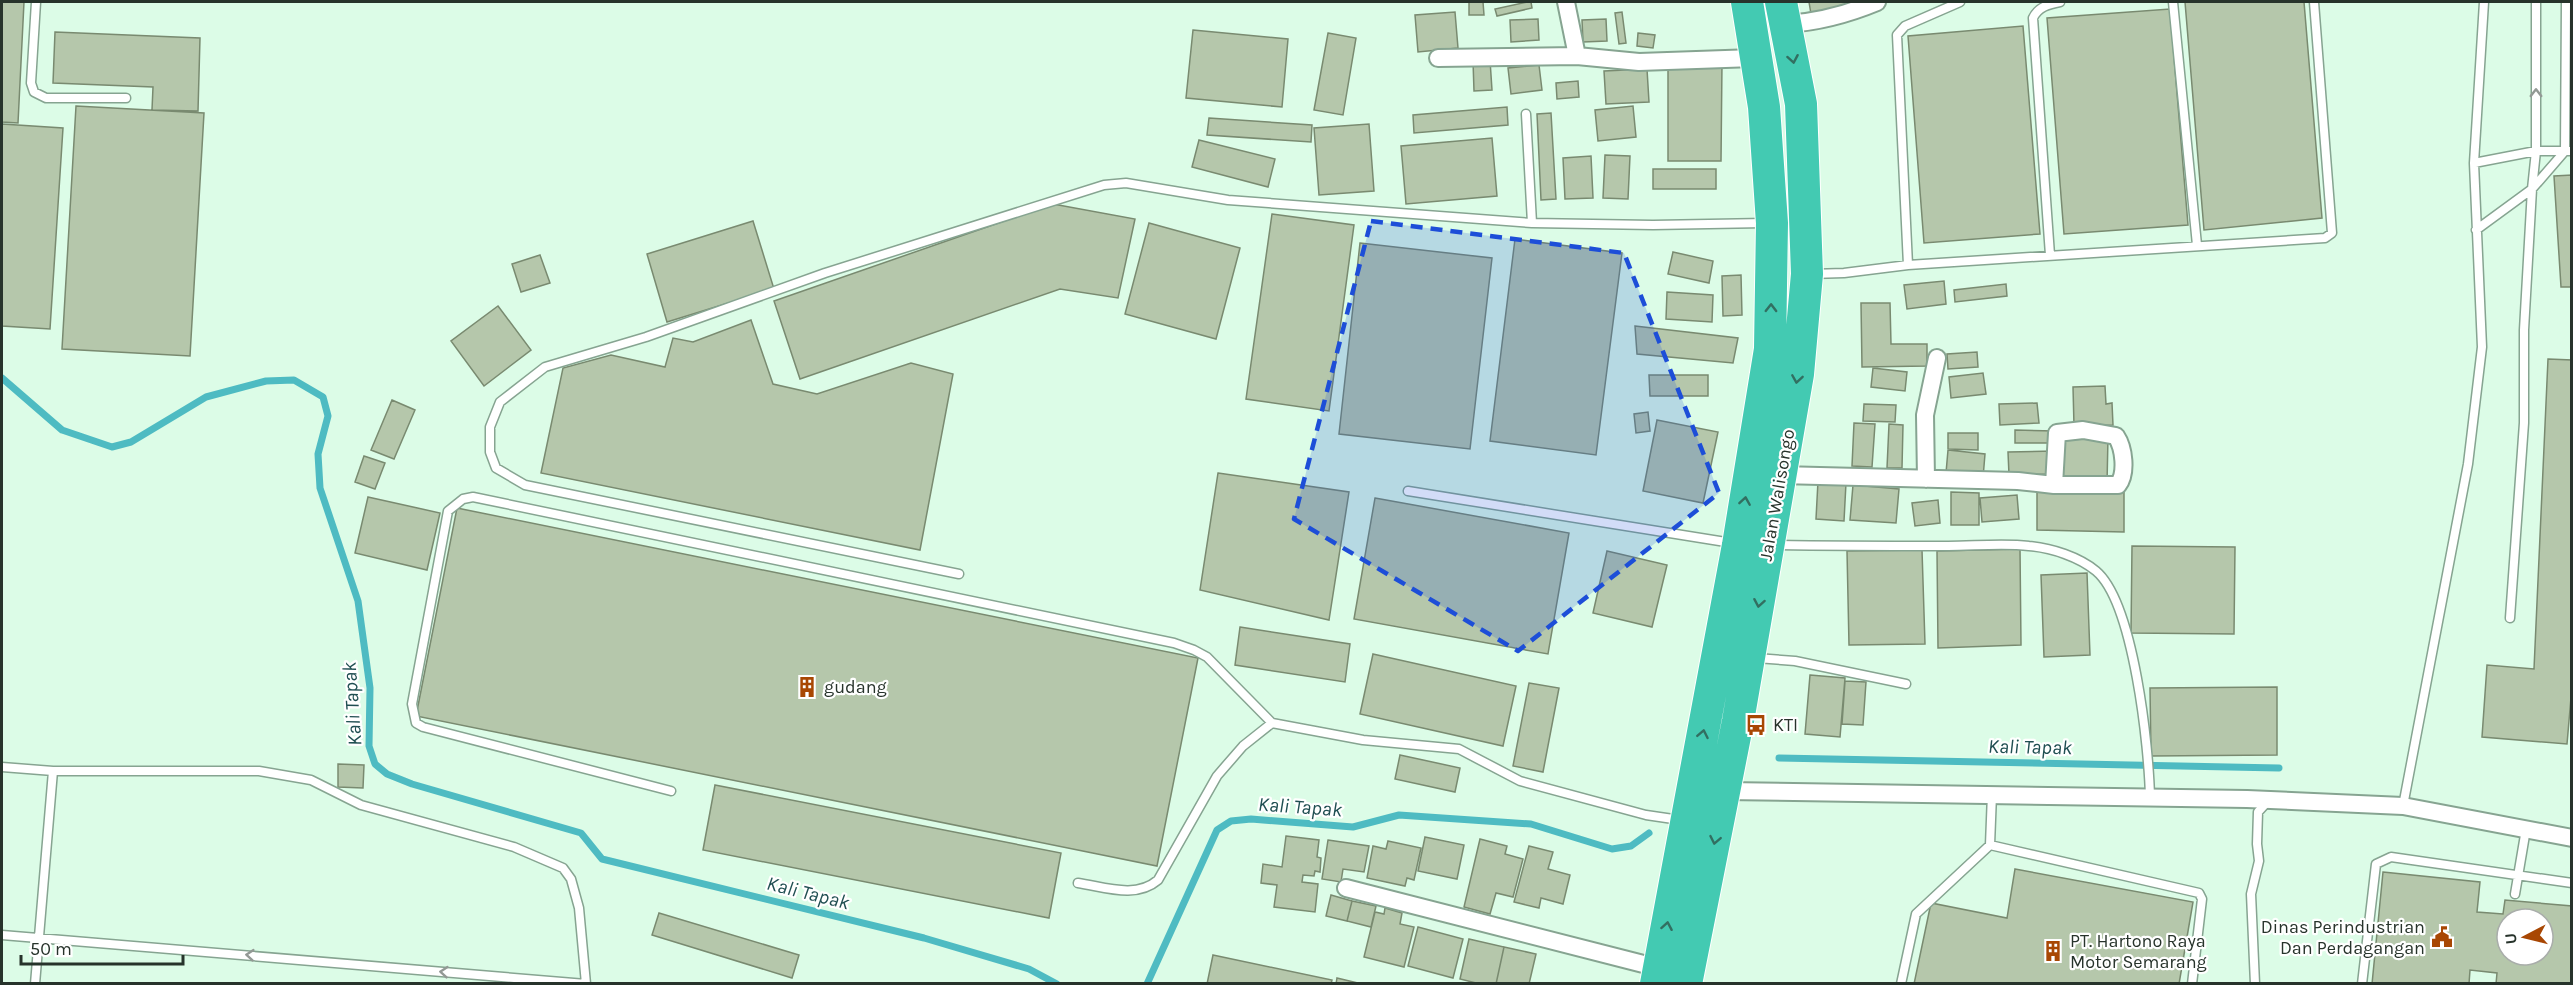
<svg xmlns="http://www.w3.org/2000/svg" width="2573" height="985" font-family="Karla,sans-serif">
	<style>
		.lines { fill: none; stroke-linecap: round; stroke-linejoin: round }
		.stream { stroke: #4ebbc2; stroke-width: 7 }
		.building { fill: #b5c7ab; stroke: #798a70; stroke-width: 1.5; fill-rule: evenodd }
		.lane-casing { stroke: #86a491; stroke-width: 11 }
		.street-casing { stroke: #86a491; stroke-width: 20 }
		.highway-casing { stroke: #fff; stroke-width: 34 }
		.lane { stroke: #fff; stroke-width: 8 }
		.street { stroke: #fff; stroke-width: 16 }
		.highway { stroke: #43cab2; stroke-width: 32 }
		.oneway { stroke: #326f61 }
		.oneway2 { stroke: #939995 }
		.marked { fill: #1d4ed8; fill-opacity: 0.2; stroke: #1d4ed8; stroke-width: 4.5; stroke-dasharray: 12 8; stroke-linejoin: round }
		.labels { text-anchor: middle; dominant-baseline: central; stroke-width: 4.5; stroke-linejoin: round; paint-order: stroke }
		.street-label { font-size: 18px; fill: #27332b; stroke: #fff }
		.poi-label { font-size: 18px; fill: #27332b; stroke: #fff; text-anchor: start }
		.water-label { font-size: 20px; font-style: italic; fill: #204f52; stroke: #fff }
	</style>
	<rect width="100%" height="100%" fill="#dcfce7"/>
	<g class="lines">
		<path class="stream" d="M2,378L62,430L112,447L131,442L206,397L266,381L294,380L323,397L328,416L318,454L320,488L358,601L370,688L369,746L375,764L387,774L412,784L581,833L602,859L924,938L1029,969L1057,984
			M1779,758L2279,768
			M1147,984L1217,830L1231,821L1251,819L1353,827L1399,815L1531,824L1612,849L1631,846L1649,833"/>
	</g>
	<path class="building" d="M2,2H24L18,123L2,122Z
		M1469,2H1483L1484,15H1469Z
		M1527,2H1531L1532,8L1497,16L1495,9Z
		M1809,2H1852L1853,8L1811,14Z
		M2185,2H2304L2322,218L2204,230Z
		M2170,9L2188,225L2064,234L2047,18Z
		M1455,12L1458,48L1418,52L1415,15Z
		M1622,12L1626,43L1619,44L1615,13Z
		M1538,19L1539,40L1511,42L1510,20Z
		M1606,19L1607,41L1583,42L1582,20Z
		M2023,26L2040,234L1924,243L1908,36Z
		M1193,30L1288,39L1282,107L1186,98Z
		M55,32L200,38L198,111L152,110L153,87L53,83Z
		M1328,33L1356,38L1343,115L1314,110Z
		M1638,33L1655,35L1653,48L1637,46Z
		M1490,60L1492,90L1474,91L1473,61Z
		M1668,63H1722L1721,161H1668Z
		M1539,65L1542,90L1511,94L1508,68Z
		M1647,69L1649,102L1606,104L1604,71Z
		M1578,81L1579,97L1557,99L1556,83Z
		M76,106L204,113L190,356L62,349Z
		M1633,106L1636,137L1598,141L1595,110Z
		M1507,107L1508,125L1414,133L1413,115Z
		M1551,113L1556,199L1541,200L1537,114Z
		M1209,118L1312,125L1311,142L1207,135Z
		M2,124L63,128L50,329L2,326Z
		M1369,124L1374,191L1319,195L1314,128Z
		M1492,138L1497,196L1406,204L1401,146Z
		M1199,140L1275,159L1268,187L1192,167Z
		M1605,155L1630,156L1628,199L1603,198Z
		M1591,156L1593,198L1565,199L1563,158Z
		M1653,169H1716V189H1653Z
		M2572,175V287H2561L2554,176Z
		M1053,204L1135,219L1118,298L1060,289L800,379L774,301Z
		M1272,214L1354,225L1329,411L1246,399Z
		M753,221L774,289L667,322L647,254Z
		M1149,223L1240,248L1216,339L1125,314Z
		M1515,239L1622,253L1596,455L1490,441Z
		M1360,243L1492,258L1470,449L1339,434Z
		M1673,252L1713,261L1709,283L1668,274Z
		M540,255L550,283L521,292L512,264Z
		M1741,275L1742,315L1723,316L1722,276Z
		M1944,281L1946,304L1907,309L1904,285Z
		M2006,284L2007,296L1955,302L1954,290Z
		M1667,292L1713,295L1712,322L1666,319Z
		M1861,303H1890L1891,344H1927V366L1862,367Z
		M498,306L531,350L484,386L451,341Z
		M751,320L773,384L817,394L911,363L953,374L920,550L541,473L563,368L611,355L665,367L673,338L693,342Z
		M1635,326L1738,338L1733,363L1637,354Z
		M1977,352L1978,367L1948,369L1947,354Z
		M2548,359L2572,360V686L2567,744L2482,737L2487,665L2534,669Z
		M1873,368L1907,372L1905,391L1871,387Z
		M1983,373L1986,394L1951,398L1949,377Z
		M1649,375H1708V396H1650Z
		M2105,386L2106,404L2112,403L2113,425L2074,426L2073,387Z
		M392,400L415,410L394,459L371,450Z
		M2037,403L2039,423L2000,425L1999,404Z
		M1864,404L1896,405L1895,422L1863,421Z
		M1648,412L1650,431L1636,433L1634,414Z
		M1657,420L1718,432L1703,503L1643,491Z
		M1854,423L1875,424L1872,467L1852,466Z
		M1889,424L1903,425L1902,468H1887Z
		M2015,430L2054,431V443H2015Z
		M1948,433H1978V450L1948,449Z
		M2059,436L2108,437L2107,484L2058,483Z
		M1948,450L1985,454L1983,478L1946,473Z
		M2054,451V474L2009,475L2008,452Z
		M364,456L385,463L375,489L355,482Z
		M1218,473L1349,492L1329,620L1200,590Z
		M1818,481L1846,483L1844,521L1816,519Z
		M1853,485L1899,489L1896,523L1850,520Z
		M2037,490L2124,491V532L2037,530Z
		M1951,492L1979,493V525H1951Z
		M2017,495L2019,519L1982,522L1980,498Z
		M368,497L440,513L427,570L355,553Z
		M1375,498L1569,533L1548,654L1354,619Z
		M1938,500L1940,523L1915,526L1912,503Z
		M457,508L1198,658L1157,866L416,716Z
		M2132,546L2235,547L2234,634L2131,633Z
		M2020,549L2021,645L1938,648L1937,551Z
		M1922,550L1925,644L1849,645L1847,551Z
		M1607,551L1667,565L1652,627L1593,613Z
		M2087,573L2090,655L2044,657L2041,575Z
		M1240,627L1350,644L1345,682L1235,665Z
		M1373,654L1516,686L1503,746L1360,714Z
		M1810,675L1845,678L1840,737L1805,734Z
		M1845,681L1866,682L1863,725L1842,724Z
		M1529,683L1559,688L1543,772L1513,766Z
		M2277,687V755L2151,756L2150,688Z
		M1400,755L1460,768L1455,792L1395,779Z
		M338,764L364,765L363,788L338,787Z
		M715,785L1061,853L1049,918L703,850Z
		M1286,836L1319,840L1317,857L1321,858L1320,872L1315,871L1314,876L1303,875L1302,882L1318,884L1315,912L1274,907L1277,885L1261,883L1263,864L1282,867Z
		M1425,837L1464,845L1457,879L1418,871Z
		M1480,839L1507,846L1505,854L1523,859L1513,897L1496,893L1490,914L1464,907Z
		M1328,840L1369,846L1364,872L1343,869L1341,882L1322,879Z
		M1388,841L1421,848L1414,880L1407,878L1405,886L1367,878L1373,846L1386,849Z
		M1529,846L1553,852L1548,869L1570,875L1563,904L1541,898L1539,908L1514,902Z
		M2015,869L2193,902L2179,984H1914L1931,903L2007,918Z
		M2383,872L2480,882L2477,912L2503,914L2505,900L2572,906V984H2496L2497,973L2470,970L2469,984H2372ZM2507,919H2543V955H2507Z
		M1331,895L1352,901L1347,921L1326,916Z
		M1352,901L1376,906L1371,927L1347,921Z
		M1385,908L1402,913L1400,924L1414,927L1404,967L1364,957L1375,912L1384,914Z
		M659,913L799,955L792,978L652,935Z
		M1418,927L1463,939L1453,978L1408,966Z
		M1469,939L1504,947L1496,984H1480L1460,979Z
		M1504,947L1536,954L1529,984H1496Z
		M1213,955L1332,980L1331,984H1207Z
		M1337,978L1362,984H1336Z"/>
	<g class="lines">
		<defs>
			<path id="lane" d="M36,2L31,83L34,92L46,98H126
				M2173,2L2197,245
				M1526,114L1532,223
				M2474,163L2536,151H2572
				M2476,230L2532,189L2565,151L2566,2
				M2050,255L2033,18C2038,7 2049,4 2060,2
				M1908,265L1897,35L1905,26L1960,2
				M1811,274L1844,273L1908,265L2325,238L2332,233L2314,2
				M1408,491L1732,543
				M1775,545C1832,546 1890,546 1948,546C1974,546 2003,543 2029,546C2052,548 2079,557 2096,571C2134,603 2149,748 2150,798
				M959,574L525,485L496,468L490,452V427L500,402L545,367L646,337L825,273L1104,185L1126,183L1228,200L1532,223L1653,225L1765,223
				M2510,618L2524,423V330L2532,189L2536,151V2
				M1756,658L1795,661L1906,684
				M2,767L53,771L35,984
				M53,771H259L311,780L361,805L514,847L563,868L571,879L579,908L586,984
				M671,791L423,727L416,723L412,704L448,511L463,499L473,497L1174,643L1194,650L1207,657L1272,723L1363,740L1459,749L1520,781L1646,815L1680,820
				M2403,806L2468,464L2482,347L2474,163L2484,2
				M1990,845L2199,893L2202,899L2192,984
				M1078,883C1105,887 1136,899 1158,880L1217,776L1243,746L1272,723
				M2515,894L2526,829
				M2,935L586,984
				M1901,984L1916,914L1990,845L1992,794
				M2255,984L2251,894L2259,861L2257,844L2258,812L2269,800
				M2362,984L2376,864L2391,857L2572,883"/>
			<path id="street" d="M1566,2L1577,56
				M1787,24C1818,22 1848,14 1877,2
				M1438,58L1577,56L1639,62L1754,58
				M1780,475L2018,481L2054,485H2118C2127,473 2124,448 2116,436L2083,430L2057,433L2054,485
				M1926,479L1925,415L1937,358
				M1725,791L2247,799L2403,806L2572,838
				M1346,888L1659,968"/>
			<path id="highway" d="M1656,984L1738,545L1770,349L1772,223L1764,107L1747,2
				M1686,984L1738,721L1798,374L1807,274L1801,104L1781,2"/>
		</defs>
		<use href="#lane" class="lane-casing"/>
		<use href="#street" class="street-casing"/>
		<use href="#highway" class="highway-casing"/>
		<use href="#lane" class="lane"/>
		<use href="#street" class="street"/>
		<use href="#highway" class="highway"/>
	</g>
	<defs><path id="oneway-chevron" d="M-2-3.5L2.5 0L-2 3.5" fill="none" stroke-width="1.6" stroke-linecap="round" stroke-linejoin="round" transform="scale(1.5)"/></defs>
	<g class="oneway">
		<use href="#oneway-chevron" transform="translate(1793 59) rotate(80)"/>
		<use href="#oneway-chevron" transform="translate(1771 308) rotate(-89)"/>
		<use href="#oneway-chevron" transform="translate(1797 379) rotate(99)"/>
		<use href="#oneway-chevron" transform="translate(1745 501) rotate(-81)"/>
		<use href="#oneway-chevron" transform="translate(1759 603) rotate(100)"/>
		<use href="#oneway-chevron" transform="translate(1703 734) rotate(-79)"/>
		<use href="#oneway-chevron" transform="translate(1715 840) rotate(101)"/>
		<use href="#oneway-chevron" transform="translate(1667 926) rotate(-80)"/>
	</g>
	<g class="oneway2">
		<use href="#oneway-chevron" transform="translate(2536 93) rotate(-90)"/>
		<use href="#oneway-chevron" transform="translate(250 955) rotate(-175)"/>
		<use href="#oneway-chevron" transform="translate(444 972) rotate(-175)"/>
	</g>
	<path class="marked" d="M1371,221L1624,253L1719,493L1518,651L1294,519Z"/>
	<defs>
		<symbol id="building-bare" viewBox="-9 -9 18 18"><path d="M-4-6H4V6H1V3H-1V6H-4ZM-2.5-4.3h1.7v1.8h-1.7ZM.8-4.3h1.7v1.8H.8ZM-2.5-1h1.7V.8h-1.7ZM.8-1h1.7V.8H.8Z" fill="#a84703" stroke="#fff" stroke-width="2.5" paint-order="stroke"/></symbol>
		<symbol id="bus-bare" viewBox="-9 -9 18 18"><path d="M-5-6H5V4H4V6H2V4H-2V6H-4V4H-5ZM-3.5-4V0h7V-4ZM-3.5 1.2v1.5H-2V1.2ZM2 1.2v1.5H3.5V1.2Z" fill="#a84703" stroke="#fff" stroke-width="2.5" paint-order="stroke"/></symbol>
		<symbol id="civic-bare" viewBox="-9 -9 18 18"><path d="M-.6-6.5H3V-4.5H.6V-3L4-1V1h2V6H-6V1h2V-1L-.6-3ZM-1.2 2.5V6h2.4V2.5Z" fill="#a84703" stroke="#fff" stroke-width="2.5" paint-order="stroke"/></symbol>
	</defs>
	<g fill-rule="evenodd">
		<use href="#building-bare" x="792" y="672" width="30" height="30"/>
		<use href="#bus-bare" x="1741" y="710" width="30" height="30"/>
		<use href="#civic-bare" x="2427" y="922" width="30" height="30"/>
		<use href="#building-bare" x="2038" y="936" width="30" height="30"/>
	</g>
	<g class="labels">
		<g class="street-label">
			<text transform="translate(1777 495) rotate(-80)">Jalan Walisongo</text>
		</g>
		<g class="poi-label">
			<text x="824" y="687">gudang</text>
			<text x="1773" y="725">KTI</text>
			<text x="2425" y="927" text-anchor="end">Dinas Perindustrian<tspan x="2425" dy="21">Dan Perdagangan</tspan></text>
			<text x="2070" y="941">PT. Hartono Raya<tspan x="2070" dy="21">Motor Semarang</tspan></text>
		</g>
		<g class="water-label">
			<text transform="translate(352 704) rotate(-94)">Kali Tapak</text>
			<text transform="translate(2030 747) rotate(1)">Kali Tapak</text>
			<text transform="translate(1300 807) rotate(4)">Kali Tapak</text>
			<text transform="translate(808 893) rotate(14)">Kali Tapak</text>
		</g>
	</g>
	<rect width="2573" height="985" fill="none" stroke="#27332b" stroke-width="6"/>
	<g transform="translate(2525 937) rotate(263)"><circle r="28" fill="#ffffff" stroke="#a9adaa" stroke-width="1.5"/>
	<path d="M0-4.5L10 22L0 15L-10 22Z" fill="#a84703"/>
	<text y="-9" font-size="16" font-weight="bold" text-anchor="middle" fill="#27332b">U</text>
	</g>
	<path d="M21 955v9h162v-9" fill="none" stroke="#27332b" stroke-width="3"/>
	<text x="30" y="955" font-size="18" fill="#27332b" stroke="#ffffff" stroke-width="4.5" paint-order="stroke">50 m</text>
</svg>
